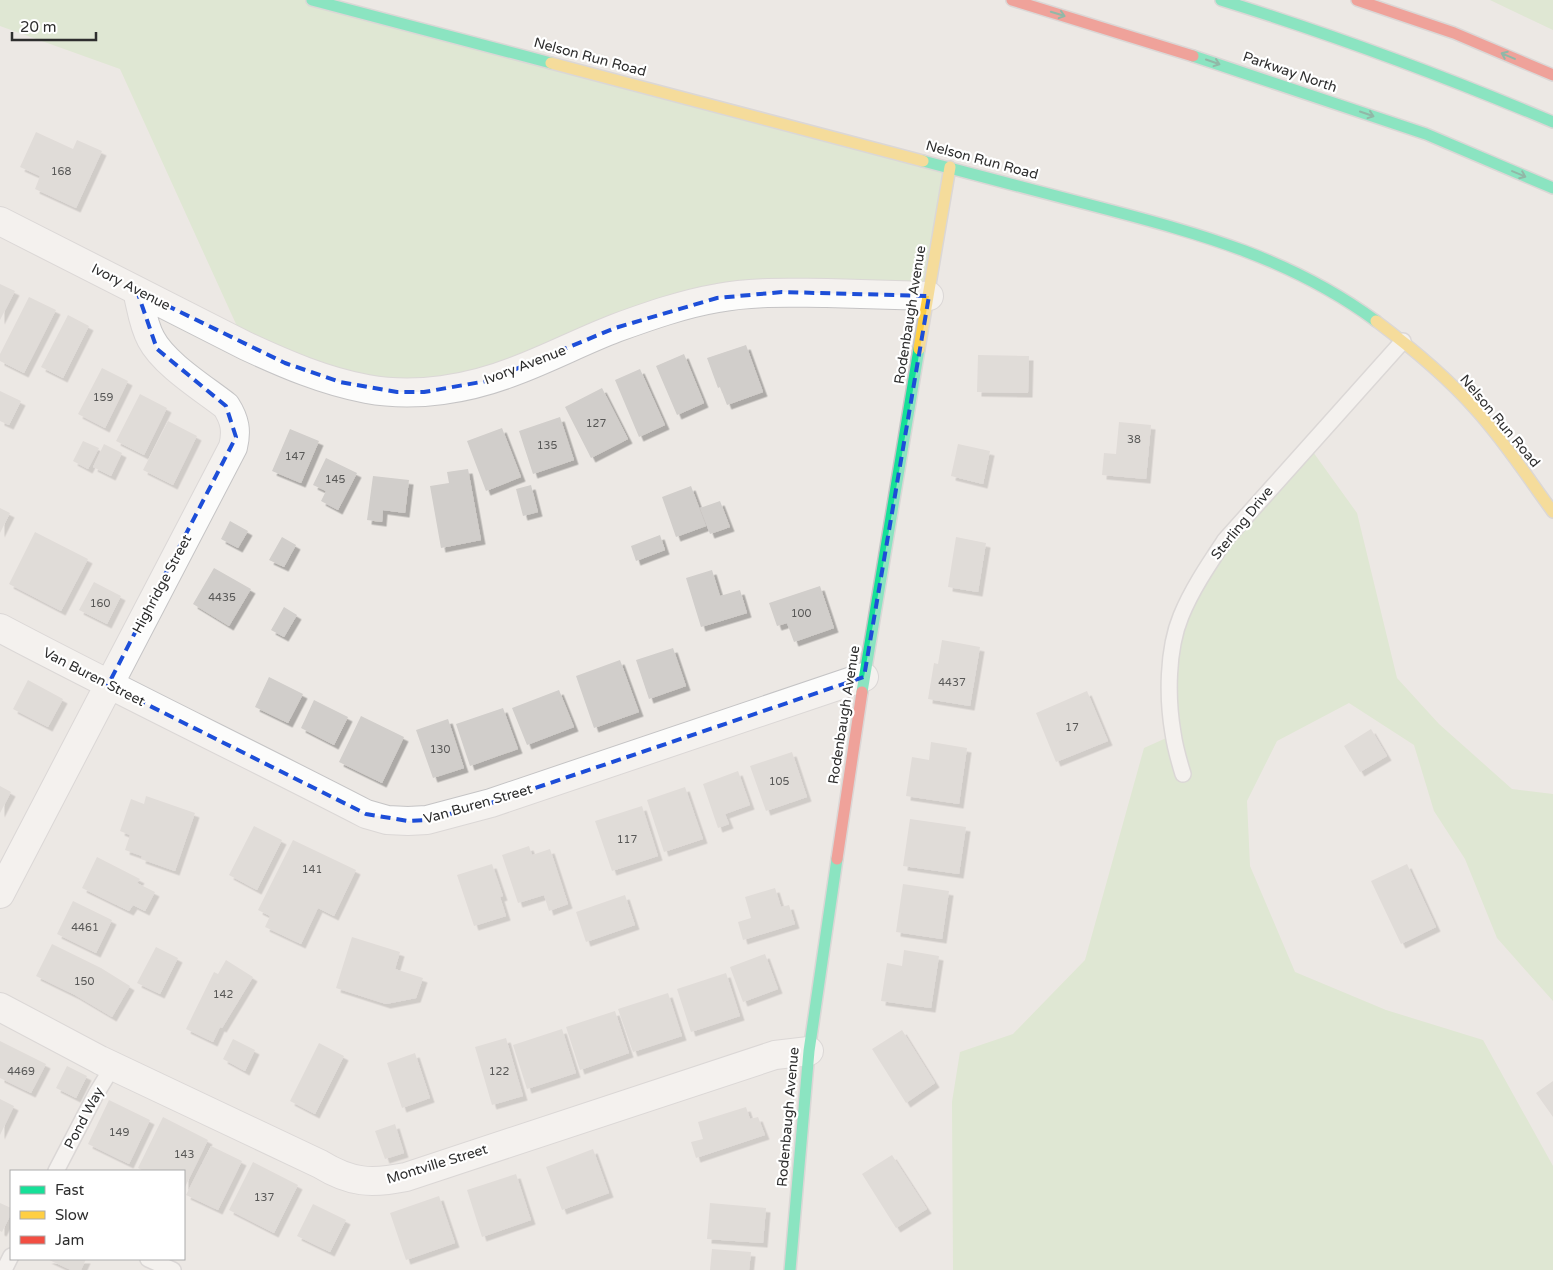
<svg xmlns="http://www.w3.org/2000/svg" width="1553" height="1270" font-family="'Varela Round',sans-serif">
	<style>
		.green { fill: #cee6be }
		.building { fill: #d1cecb; filter: url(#shadow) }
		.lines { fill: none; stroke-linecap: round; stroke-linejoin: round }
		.lane-casing { stroke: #c5c4c5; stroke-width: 18 }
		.street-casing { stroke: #c5c4c5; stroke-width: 30 }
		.fast-casing { stroke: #c5c4c5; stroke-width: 14 }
		.slow-casing { stroke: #c5c4c5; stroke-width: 14 }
		.jam-casing { stroke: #c5c4c5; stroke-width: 14 }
		.lane { stroke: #fcfcfb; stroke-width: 15 }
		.street { stroke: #fcfcfb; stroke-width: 28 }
		.fast { stroke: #16e098; stroke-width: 11 }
		.slow { stroke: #ffcf43; stroke-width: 11 }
		.jam { stroke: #f24e42; stroke-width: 11 }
		.oneway { stroke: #237e5e }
		.marked { fill: none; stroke: #1d4ed8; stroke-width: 4; stroke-dasharray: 10 6; stroke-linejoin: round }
		.labels { text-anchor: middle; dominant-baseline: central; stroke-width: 4.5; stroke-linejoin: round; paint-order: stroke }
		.number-label { font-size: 11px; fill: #585857 }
		.street-label { font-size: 14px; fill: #2e2e2e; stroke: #fff }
	</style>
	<defs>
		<filter id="shadow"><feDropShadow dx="4.5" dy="4.5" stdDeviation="0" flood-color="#0004"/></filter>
	</defs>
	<rect width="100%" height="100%" fill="#ece8e4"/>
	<path class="green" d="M0,0H312L950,167L929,296L782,292L424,392L246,346L120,69L0,26Z
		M1490,0H1553V30Z
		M1308,445L1357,513L1397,678L1439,724L1512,789L1553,794V1001L1497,938L1465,859L1434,811L1414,745L1349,703L1277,741L1247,801L1250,866L1295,972L1386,1010L1483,1040L1553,1166V1270H953L952,1102L960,1052L1013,1034L1085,960L1144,748L1173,735L1172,649L1202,574Z"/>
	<path class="building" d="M36,132L73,149L77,140L102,151L76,208L35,189L40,176L20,167Z
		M0,284L15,291L0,320Z
		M29,297L56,310L24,373L0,361V354Z
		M68,315L89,326L63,378L41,367Z
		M746,345L763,392L727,405L720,387L718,388L707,358Z
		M684,354L704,403L677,415L656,366Z
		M978,355L1029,356L1028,393L977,392Z
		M102,368L128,381L105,428L78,414Z
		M640,369L665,425L639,437L615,380Z
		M602,388L628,439L591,458L565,407Z
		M0,391L21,401L9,425L0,421Z
		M140,394L167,408L144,455L116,441Z
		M560,417L574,460L533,474L519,431Z
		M168,421L197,436L173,485L143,470Z
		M1119,422L1151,425L1146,479L1102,475L1104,453L1116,454Z
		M502,428L521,477L486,491L467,441Z
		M290,429L319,441L301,483L272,471Z
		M83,441L99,448L88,469L73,461Z
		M104,444L122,453L111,476L93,467Z
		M958,444L990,451L983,484L951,476Z
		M326,458L357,473L338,510L321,501L326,491L313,485Z
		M468,469L481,540L441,548L430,486L449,483L447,472Z
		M373,476L409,480L405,513L383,510L382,522L367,520Z
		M531,485L538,512L523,516L516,489Z
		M691,486L706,526L676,537L662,497Z
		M720,501L730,527L710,534L700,508Z
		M0,508L10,513L0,533Z
		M230,521L248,531L238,548L221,539Z
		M35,532L88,559L61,611L9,584Z
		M660,535L665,550L636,561L631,546Z
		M282,537L296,545L284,567L269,560Z
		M956,537L986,543L978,592L948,587Z
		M214,568L251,589L229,626L193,604Z
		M712,570L720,596L740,590L747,613L701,627L686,578Z
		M94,582L121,596L107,624L79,610Z
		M820,586L834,628L794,642L787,623L777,626L769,603Z
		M284,607L297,615L284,637L271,630Z
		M942,640L980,647L970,706L928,699L934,663L938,664Z
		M673,648L686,686L649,699L636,660Z
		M620,660L639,712L594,728L576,676Z
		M269,677L303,694L288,723L255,707Z
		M28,680L63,699L48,727L13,709Z
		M559,690L574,727L527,745L512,708Z
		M1087,691L1108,741L1056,762L1036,713Z
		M314,700L348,717L334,745L301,728Z
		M503,708L518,749L470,766L456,724Z
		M361,716L404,737L382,783L339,762Z
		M448,719L464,768L433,778L416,730Z
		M1371,729L1387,756L1360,772L1344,746Z
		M931,742L967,748L959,804L906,796L912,757L929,760Z
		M792,752L807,797L766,811L750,766Z
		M738,771L750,805L725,814L729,824L718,828L703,784Z
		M0,786L11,792L0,813Z
		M685,787L703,839L664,852L647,800Z
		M146,796L195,813L175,871L141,859L142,856L125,850L130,835L120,831L131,799L144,804Z
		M642,806L658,856L612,871L595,821Z
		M910,819L966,827L959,874L903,866Z
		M254,826L282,840L257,890L229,875Z
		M293,840L356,870L334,916L318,908L301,944L265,927L270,916L258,910Z
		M529,846L532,855L550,849L568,904L549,911L544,895L518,903L502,855Z
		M97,857L140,879L137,883L155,892L145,911L133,905L129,911L82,888Z
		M492,864L503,896L500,897L506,916L474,926L457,875Z
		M1407,864L1436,927L1401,944L1371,881Z
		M903,884L949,891L942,939L896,932Z
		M775,888L781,907L789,905L795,924L743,940L738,922L751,918L745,897Z
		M625,895L635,925L586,942L576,912Z
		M73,901L112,920L96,953L57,934Z
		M352,937L400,952L395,969L423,978L416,998L386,1004L336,988Z
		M52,944L101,968L130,986L112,1017L75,995L36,976Z
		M156,947L178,958L160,994L137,983Z
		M904,950L939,956L931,1008L881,1001L887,963L902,966Z
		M765,954L778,989L743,1002L730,967Z
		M226,960L253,977L222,1028L220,1027L213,1042L186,1029L214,972L218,974Z
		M726,973L740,1016L691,1032L677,989Z
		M668,993L682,1036L633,1052L618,1009Z
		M615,1011L629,1053L580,1070L566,1027Z
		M562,1029L576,1073L527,1089L513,1045Z
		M902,1030L935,1083L906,1103L872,1049Z
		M506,1038L523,1096L492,1105L475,1047Z
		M233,1039L255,1050L245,1071L223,1059Z
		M0,1041L46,1064L31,1093L0,1078Z
		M319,1043L344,1056L315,1114L290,1101Z
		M415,1053L430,1098L402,1108L387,1063Z
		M67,1066L87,1076L76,1098L56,1088Z
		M1553,1081V1117L1536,1093Z
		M0,1099L14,1106L0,1135Z
		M109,1100L150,1120L129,1164L88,1144Z
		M746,1107L750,1119L758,1117L765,1135L696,1158L691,1142L703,1139L698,1122Z
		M163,1117L208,1140L184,1189V1171H144L138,1168Z
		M395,1124L404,1153L385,1159L375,1131Z
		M211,1146L242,1161L218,1210L186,1195Z
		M593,1149L609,1193L562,1210L546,1167Z
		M892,1155L927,1209L896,1228L862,1174Z
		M253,1162L298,1185L274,1233L229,1210Z
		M516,1174L531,1220L482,1237L467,1190Z
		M439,1196L455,1243L406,1260L390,1213Z
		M0,1203L11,1208V1214L2,1232L0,1231Z
		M710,1203L766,1208L763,1243L707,1239Z
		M313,1204L346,1220L330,1252L297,1236Z
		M712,1249L751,1252L749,1270H710Z
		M47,1259H86L81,1270H71Z"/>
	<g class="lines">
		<defs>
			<path id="lane" d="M1183,774C1179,761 1175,747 1173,733C1167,698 1167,650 1181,616C1192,589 1209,564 1225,540L1403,341
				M56,1171L96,1094L113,1066
				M148,1259L173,1270
				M4,1270L11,1256"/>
			<path id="street" d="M0,221L246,346C285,364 324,381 367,389C416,398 469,389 515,371C550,358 582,341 616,328C649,316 683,304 718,298C754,291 790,293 827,293C861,294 895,295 929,296
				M0,628C121,692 244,751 366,814L387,820L408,821L427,820L491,803L864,677
				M0,894L233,447C237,431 235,420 226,406C203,388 164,364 151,339C143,325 141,306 137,291
				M0,1007L100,1060L320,1164C351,1183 371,1184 406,1177L775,1055L809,1051"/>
			<path id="fast" d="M312,0L551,63
				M1221,0C1334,35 1444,76 1553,122
				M1193,56L1426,134L1553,188
				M923,161C982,176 1042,192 1102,208C1201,234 1292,259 1376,321
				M862,692L919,349
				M790,1270L809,1051L837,859"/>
			<path id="slow" d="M551,63L923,161
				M1376,321C1412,348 1447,377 1476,410C1505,442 1528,478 1553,512
				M919,349L950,167"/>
			<path id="jam" d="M1012,0L1193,56
				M1357,0L1454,33L1553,75
				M837,859L862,692"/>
		</defs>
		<use href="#lane" class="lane-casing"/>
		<use href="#street" class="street-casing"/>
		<use href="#fast" class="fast-casing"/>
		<use href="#slow" class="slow-casing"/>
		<use href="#jam" class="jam-casing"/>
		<use href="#lane" class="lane"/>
		<use href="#street" class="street"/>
		<use href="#fast" class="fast"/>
		<use href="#slow" class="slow"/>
		<use href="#jam" class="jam"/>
	</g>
	<defs><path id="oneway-shaft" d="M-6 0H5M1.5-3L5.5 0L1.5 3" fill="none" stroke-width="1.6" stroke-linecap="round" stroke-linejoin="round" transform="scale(1.25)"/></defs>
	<g class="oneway">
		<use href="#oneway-shaft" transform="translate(1058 14) rotate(17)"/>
		<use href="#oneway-shaft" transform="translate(1508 56) rotate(-157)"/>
		<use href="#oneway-shaft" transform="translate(1213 62) rotate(19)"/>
		<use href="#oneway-shaft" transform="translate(1367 114) rotate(19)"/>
		<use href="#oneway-shaft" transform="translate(1519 174) rotate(23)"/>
	</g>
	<path d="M0 0H1553V1270H0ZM137,291L285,363L340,382L397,392H424L487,381L615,328L717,298L782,292L929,296L864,677L491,803L427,820L408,821L366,814L108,685L236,437L226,406L157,349Z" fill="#ece8e4" fill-opacity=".55" fill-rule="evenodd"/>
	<path class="marked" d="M137,291L285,363L340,382L397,392H424L487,381L615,328L717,298L782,292L929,296L864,677L491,803L427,820L408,821L366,814L108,685L236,437L226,406L157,349Z"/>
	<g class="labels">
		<g class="number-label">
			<text x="61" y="171">168</text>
			<text x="103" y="397">159</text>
			<text x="596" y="423">127</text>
			<text x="1134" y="439">38</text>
			<text x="547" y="445">135</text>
			<text x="295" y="456">147</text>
			<text x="335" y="479">145</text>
			<text x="222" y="597">4435</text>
			<text x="100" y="603">160</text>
			<text x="801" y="613">100</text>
			<text x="952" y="682">4437</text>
			<text x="1072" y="727">17</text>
			<text x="440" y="749">130</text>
			<text x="779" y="781">105</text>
			<text x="627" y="839">117</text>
			<text x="312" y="869">141</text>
			<text x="85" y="927">4461</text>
			<text x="84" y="981">150</text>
			<text x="223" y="994">142</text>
			<text x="21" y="1071">4469</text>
			<text x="499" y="1071">122</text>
			<text x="119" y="1132">149</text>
			<text x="184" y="1154">143</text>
			<text x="264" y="1197">137</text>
		</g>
		<g class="street-label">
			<text transform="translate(590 57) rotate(15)">Nelson Run Road</text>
			<text transform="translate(1290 72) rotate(19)">Parkway North</text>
			<text transform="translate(982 160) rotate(15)">Nelson Run Road</text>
			<text transform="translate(131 287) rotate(27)">Ivory Avenue</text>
			<text transform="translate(910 315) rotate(-81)">Rodenbaugh Avenue</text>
			<text transform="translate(525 365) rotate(-21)">Ivory Avenue</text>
			<text transform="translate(1500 421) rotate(50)">Nelson Run Road</text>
			<text transform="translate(1242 523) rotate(-51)">Sterling Drive</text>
			<text transform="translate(162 584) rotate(-62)">Highridge Street</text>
			<text transform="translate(94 677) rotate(27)">Van Buren Street</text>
			<text transform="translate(844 715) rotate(-81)">Rodenbaugh Avenue</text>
			<text transform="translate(478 804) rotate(-16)">Van Buren Street</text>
			<text transform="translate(788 1117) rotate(-85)">Rodenbaugh Avenue</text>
			<text transform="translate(84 1118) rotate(-62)">Pond Way</text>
			<text transform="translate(437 1164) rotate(-17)">Montville Street</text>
		</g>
	</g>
	<rect x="10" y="1170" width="175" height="90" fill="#ffffff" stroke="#ababab"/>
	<rect x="20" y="1186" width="25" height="8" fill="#16e098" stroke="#ababab"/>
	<text x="55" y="1195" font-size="15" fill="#2e2e2e">Fast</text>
	<rect x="20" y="1211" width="25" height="8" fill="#ffcf43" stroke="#ababab"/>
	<text x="55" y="1220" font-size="15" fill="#2e2e2e">Slow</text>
	<rect x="20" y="1236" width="25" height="8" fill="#f24e42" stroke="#ababab"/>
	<text x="55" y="1245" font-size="15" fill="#2e2e2e">Jam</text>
	<path d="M12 32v8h84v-8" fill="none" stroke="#2e2e2e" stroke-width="2.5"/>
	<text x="20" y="32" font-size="15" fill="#2e2e2e" stroke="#ffffff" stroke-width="4" paint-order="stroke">20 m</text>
</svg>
